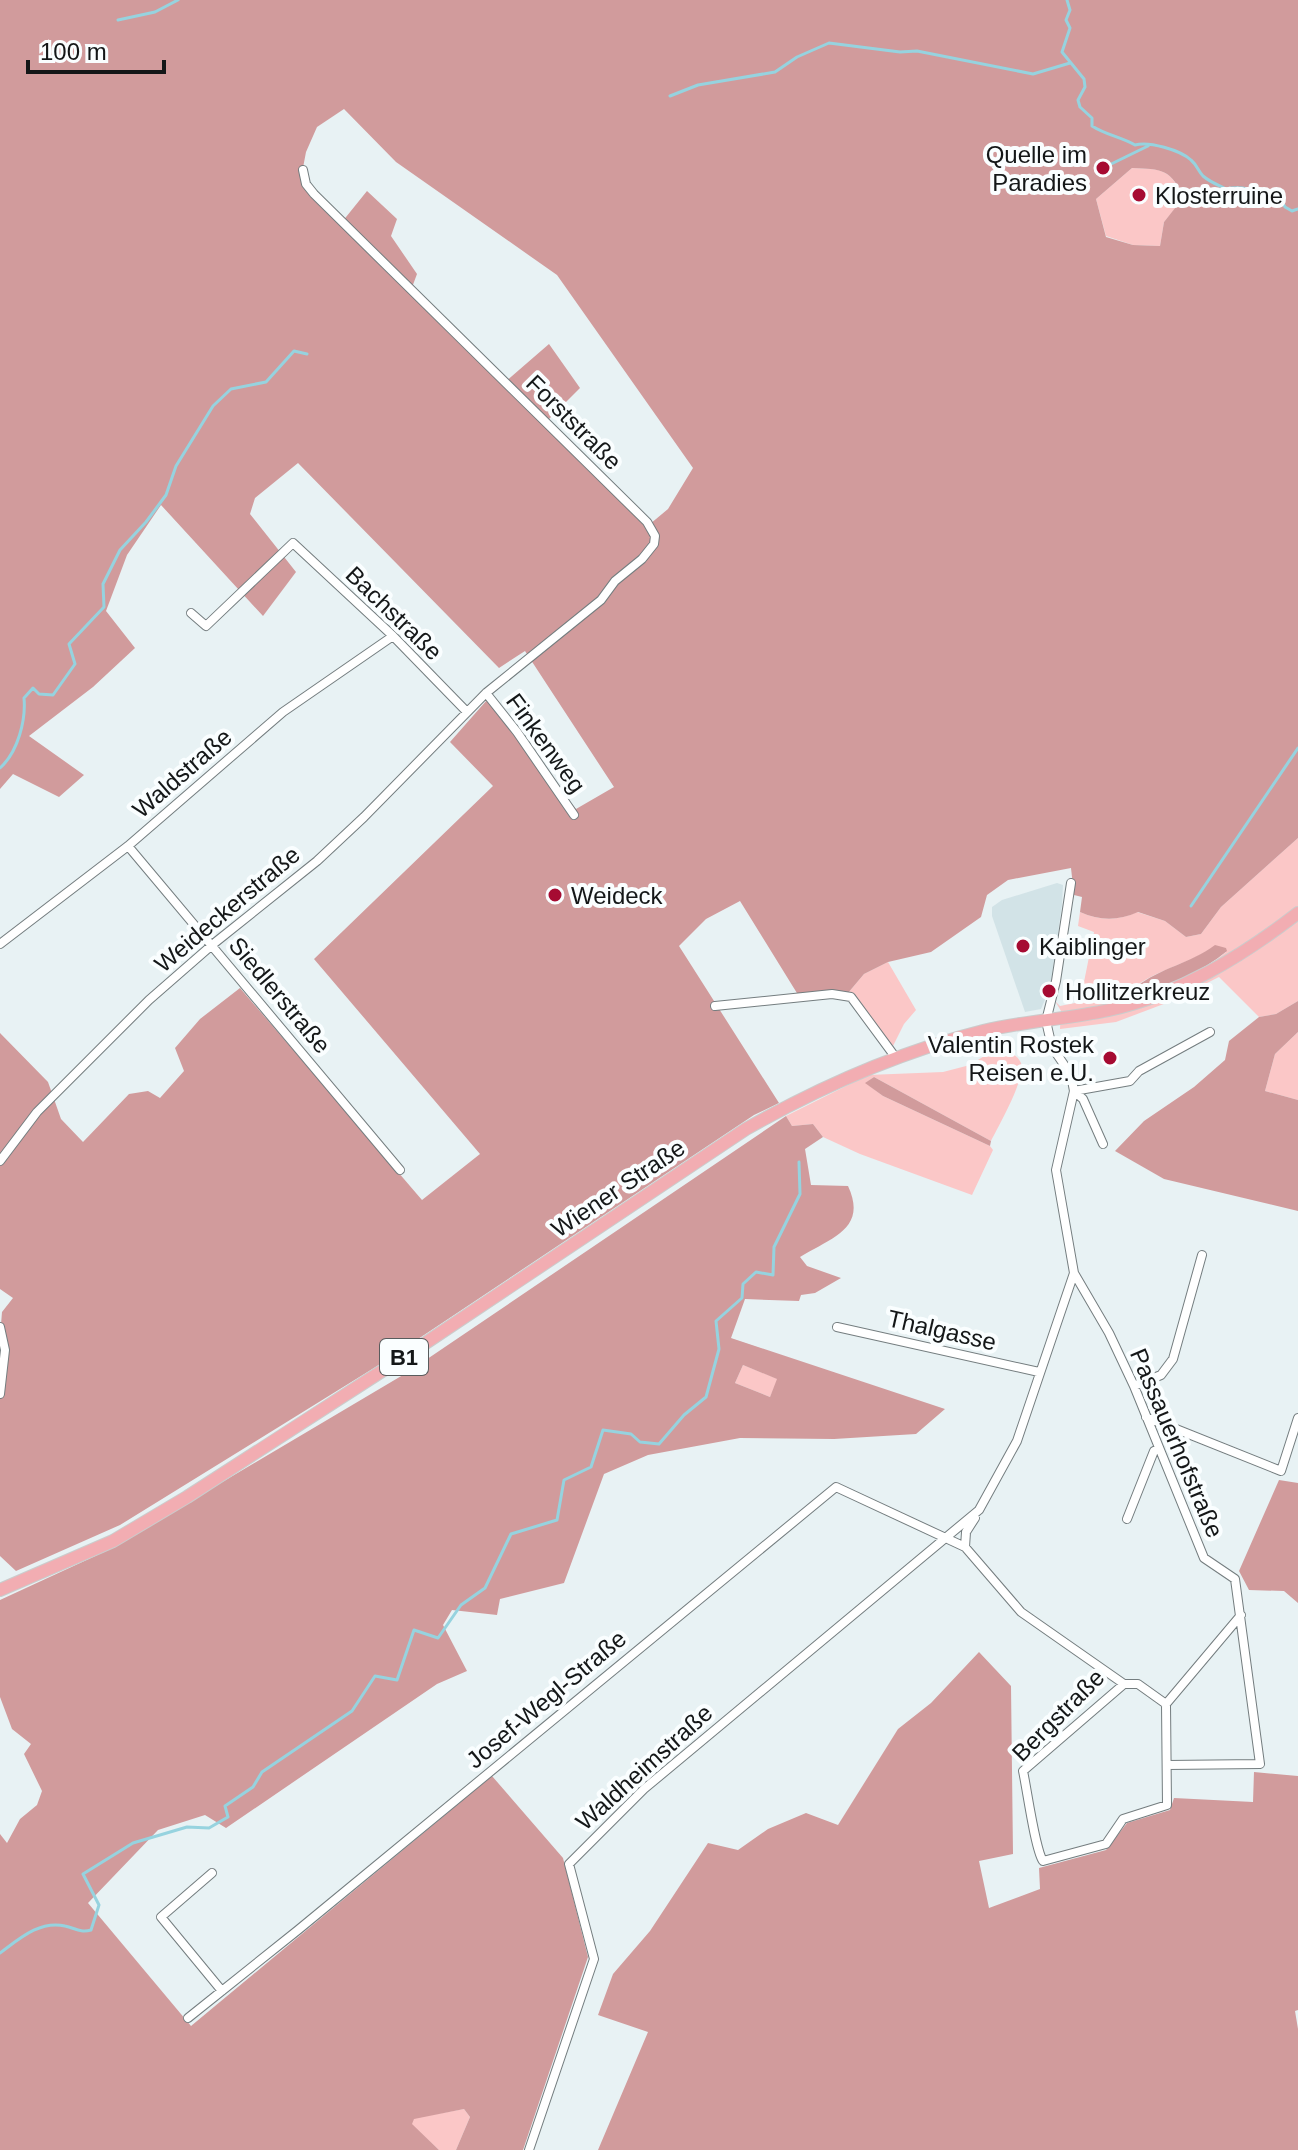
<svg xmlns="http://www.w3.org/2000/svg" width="1298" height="2150" font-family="Arial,sans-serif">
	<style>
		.built { fill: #d2e3e7 }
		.green { fill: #fbc7c7; fill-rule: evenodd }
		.forest { fill: #d19b9c; fill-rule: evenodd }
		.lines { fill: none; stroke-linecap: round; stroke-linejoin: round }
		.stream { stroke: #96d3df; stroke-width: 3 }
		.minor-casing { stroke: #747d7f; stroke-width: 10 }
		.primary-casing { stroke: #cbcccc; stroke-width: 14 }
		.minor { stroke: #fff; stroke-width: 8 }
		.primary { stroke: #f2adb2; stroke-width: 12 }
		.poi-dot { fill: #a60b32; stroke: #fafeff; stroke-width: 3 }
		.labels { text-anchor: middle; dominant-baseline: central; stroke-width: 8; stroke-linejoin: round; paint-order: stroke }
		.shield { fill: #fafeff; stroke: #595c5d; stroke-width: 2 }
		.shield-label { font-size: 22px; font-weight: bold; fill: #141718 }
		.poi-label { font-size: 24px; fill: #141718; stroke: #fafeff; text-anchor: start }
		.street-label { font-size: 24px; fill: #141718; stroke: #fafeff }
	</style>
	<rect width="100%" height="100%" fill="#e8f2f4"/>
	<path class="built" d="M1057,883L1063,885L1062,905L1050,988L1041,1009L1025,1012L992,916V907L1002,900Z"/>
	<path class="green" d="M1132,168C1162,169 1172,169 1183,199L1164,222L1160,246L1133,245L1106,236L1096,199Z
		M1298,838V1001L1276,1014L1259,1017L1219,977L1169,1002L1116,1022L1060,1029L1061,1011L1055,1001L1060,1006L1080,1002L1094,932L1078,926L1080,912C1100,921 1118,921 1137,912L1165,921L1186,937L1201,934L1221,907ZM1215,946L1226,952C1203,972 1169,985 1140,994L1136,986C1161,968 1191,963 1215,946Z
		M888,962L916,1010L904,1024L893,1046L856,999L848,993L864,974Z
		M1298,1032V1100L1265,1091L1275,1054Z
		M1000,1050C1009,1052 1017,1054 1021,1063C1026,1078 999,1125 991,1141L874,1077L866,1083L883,1096L990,1146L993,1150L972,1195L860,1154L823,1137L813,1124L792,1126L786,1116L868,1075L943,1072L970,1065L989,1053Z
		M743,1365L778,1379L770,1397L735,1383Z
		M464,2109L470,2117L456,2150H439L411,2124L414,2118Z"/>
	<path class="forest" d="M0,0H1298V838L1221,907L1201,934L1186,937L1165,921L1138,912C1118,921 1100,921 1080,912L1082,897L1074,895L1071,868L1008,880L987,895L981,917L931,952L888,962L864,974L848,993L800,998L740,901L706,919L679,946L779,1103L754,1115L382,1363L120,1525L16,1571L0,1556V1337L2,1312L13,1298L0,1289V1033L48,1082L61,1119L83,1142L129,1094L148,1091L160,1098L184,1071L175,1048L200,1019L240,988L422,1200L480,1154L314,959L493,786L450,742L487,700L576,809L614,787L525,651L499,668L298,463L255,498L250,514L296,572L263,616L161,505L127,555L106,611L135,648L93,687L29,736L84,775L59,797L13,774L0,789ZM344,109L396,162L557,275L693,468L668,509L650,524L546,422L580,388L549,344L505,382L411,290L417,274L391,236L397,219L367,191L342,222L308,188L302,173L306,152L317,127ZM1132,168C1161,169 1172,169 1183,198L1164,222L1160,246L1133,245L1106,237L1096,199Z
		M1215,945L1226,948L1227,951C1202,972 1170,984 1140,994L1136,987C1160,968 1191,963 1215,945Z
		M1298,1001V1032L1275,1054L1265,1091L1298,1100V1211L1164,1179L1115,1151L1144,1121L1194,1087L1225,1060L1229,1041L1259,1017L1276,1014Z
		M874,1077L991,1141L990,1146L883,1096L865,1083Z
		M786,1116L792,1126L813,1124L823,1137L805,1149L811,1185L848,1186C868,1229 831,1238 800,1257L807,1266L841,1278L815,1293L801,1295L799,1301L745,1299L731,1338L945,1409L916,1434L834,1439L740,1438L648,1455L604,1474L564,1583L500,1599L497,1615L452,1610L443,1625L467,1671L437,1684L226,1828L205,1815L158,1830L88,1903L191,2026L492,1776L563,1858L588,1957L523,2150H456L470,2117L464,2109L414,2119L412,2124L439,2150H0V1834L7,1843L20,1819L37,1805L42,1791L24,1754L31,1744L12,1729L0,1697V1600L106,1551L408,1372ZM743,1365L777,1379L770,1397L735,1383Z
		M1279,1480L1298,1483V1603L1284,1591L1249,1590L1239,1571Z
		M979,1652L1011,1686L1013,1854L979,1861L989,1908L1040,1889L1039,1868L1106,1850L1127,1823L1170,1810L1174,1798L1253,1802L1254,1772L1298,1776V2010L1295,2011L1298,2029V2150H598L648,2032L598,2015L613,1974L650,1931L708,1843L738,1850L768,1829L806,1813L838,1825L898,1729L931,1703Z"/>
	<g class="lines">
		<path class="stream" d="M1067,0L1070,10L1066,20L1070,28L1062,52L1084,79L1085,87L1078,100L1080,107L1092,118V126C1106,135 1121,137 1135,145C1149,141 1180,150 1191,160C1197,165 1198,171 1203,176C1210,182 1218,185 1226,189C1245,184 1263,194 1281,200L1285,207L1292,211L1298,209
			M118,20L155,12L178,0
			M670,96L698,85L775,72L797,57L829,43L900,52L917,51L1033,74L1070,63
			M1103,168L1148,146
			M0,768C18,752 26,720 24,698L33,688L39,694L53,695L75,664L69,644L104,607L103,584L120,550L146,522L166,495L176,466L213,406L231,389L266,382L294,351L307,354
			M1191,906L1298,748
			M0,1953C19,1939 40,1920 65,1926C75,1928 80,1933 91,1930L99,1905L83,1874L133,1843L187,1827L209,1828L228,1817L225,1806L253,1787L262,1772L352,1711L375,1676L397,1680L414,1630L438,1638L461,1605L485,1588L511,1534L557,1520L564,1480L591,1467L603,1430L631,1434L640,1442L659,1444L684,1415L706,1397L719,1349L716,1321L742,1298L743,1284L756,1272L773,1275L774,1247L800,1194L799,1162"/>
		<defs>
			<path id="minor" d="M191,613L206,626L293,543L393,636L467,712
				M486,693L517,732L574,815
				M128,846L400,1170
				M0,944L128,846L283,712L393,636
				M715,1006L832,994L851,997L896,1058
				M1074,1091L1130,1081L1139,1071L1210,1032
				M1074,1091L1083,1099L1103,1144
				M0,1161L37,1112L149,1000L212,945L317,861L364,817L486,693L601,600L615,581L642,559L654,544L655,536L647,522L314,194L306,184L303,170
				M1074,1273L1109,1333L1134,1386L1204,1558L1235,1579L1260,1764L1167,1765
				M0,1327L5,1350L0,1394
				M837,1327L1039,1372
				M1134,1386L1161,1375L1173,1359L1202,1255
				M1146,1417L1281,1471L1298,1418
				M1127,1519L1154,1451L1158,1449
				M965,1547L966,1532L975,1518
				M1124,1684H1138L1166,1704
				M212,1873L161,1917L222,1991
				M188,2018L298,1930L836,1487L965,1547L1021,1612L1124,1684L1023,1771C1027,1789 1035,1849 1043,1861L1106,1844L1123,1819L1167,1805L1166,1704L1241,1615
				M529,2150L594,1959L569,1864L644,1789L979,1510L1017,1441L1074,1273L1056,1170L1074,1091L1071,1075L1052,1047L1046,1021L1056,981L1071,883"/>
			<path id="primary" d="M0,1590L113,1541L187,1497L427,1342L746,1129C820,1087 899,1052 983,1031C1024,1021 1068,1019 1109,1010C1180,994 1241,957 1298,913"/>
		</defs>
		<use href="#minor" class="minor-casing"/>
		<use href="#primary" class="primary-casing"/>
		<use href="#minor" class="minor"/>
		<use href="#primary" class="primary"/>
	</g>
	<g class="poi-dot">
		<circle cx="1103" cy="168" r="8"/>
		<circle cx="1139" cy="195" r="8"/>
		<circle cx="555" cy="895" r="8"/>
		<circle cx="1023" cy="946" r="8"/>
		<circle cx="1049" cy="991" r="8"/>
		<circle cx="1110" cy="1058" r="8"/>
	</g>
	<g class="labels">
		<rect class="shield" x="380" y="1339" width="48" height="36" rx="6"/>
		<g class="shield-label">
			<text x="404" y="1357">B1</text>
		</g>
		<g class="poi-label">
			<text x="1087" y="154" text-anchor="end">Quelle im<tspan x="1087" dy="28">Paradies</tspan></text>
			<text x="1155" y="195">Klosterruine</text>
			<text x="571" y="895">Weideck</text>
			<text x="1039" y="946">Kaiblinger</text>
			<text x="1065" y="991">Hollitzerkreuz</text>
			<text x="1094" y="1044" text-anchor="end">Valentin Rostek<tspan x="1094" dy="28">Reisen e.U.</tspan></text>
		</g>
		<g class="street-label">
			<text transform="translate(574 422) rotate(45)">Forststraße</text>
			<text transform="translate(394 613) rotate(44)">Bachstraße</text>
			<text transform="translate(546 743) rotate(54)">Finkenweg</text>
			<text transform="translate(182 773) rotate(-41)">Waldstraße</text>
			<text transform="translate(227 909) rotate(-40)">Weideckerstraße</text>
			<text transform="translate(280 995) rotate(50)">Siedlerstraße</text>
			<text transform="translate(618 1188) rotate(-34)">Wiener Straße</text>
			<text transform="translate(942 1330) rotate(13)">Thalgasse</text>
			<text transform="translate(1177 1443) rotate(67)">Passauerhofstraße</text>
			<text transform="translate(546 1699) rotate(-40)">Josef-Wegl-Straße</text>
			<text transform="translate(1058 1715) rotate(-45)">Bergstraße</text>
			<text transform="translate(644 1767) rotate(-42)">Waldheimstraße</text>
		</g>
	</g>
	<path d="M28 60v12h136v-12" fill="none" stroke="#141718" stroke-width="4"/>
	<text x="40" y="60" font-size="24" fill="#141718" stroke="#fafeff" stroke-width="6" paint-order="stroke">100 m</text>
</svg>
